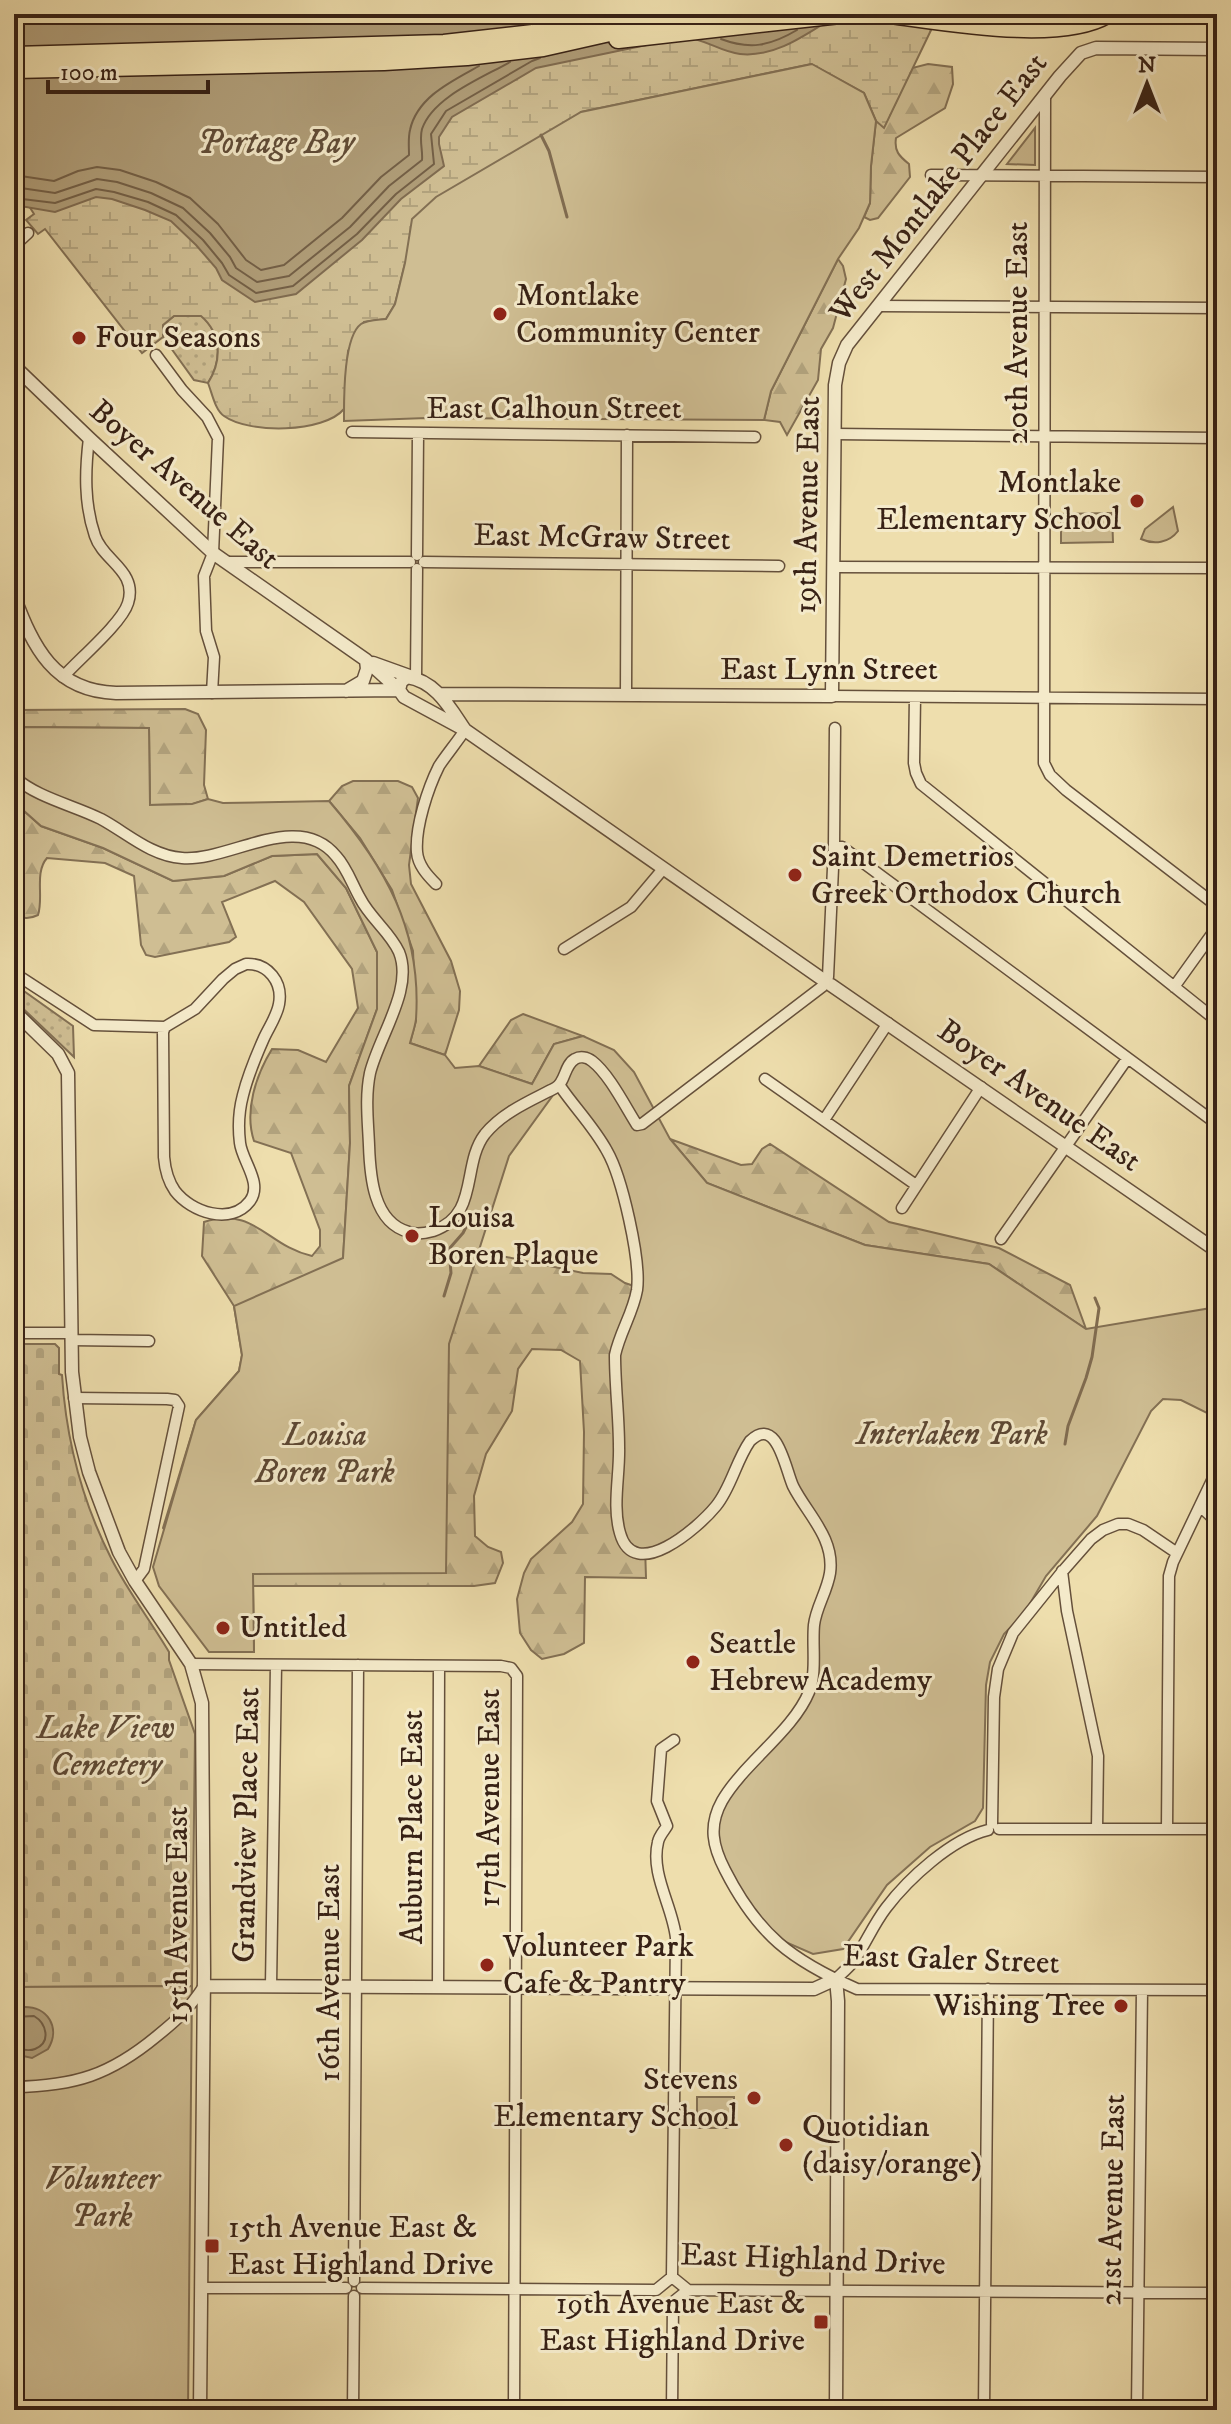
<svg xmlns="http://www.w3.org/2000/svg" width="1231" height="2424" font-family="'IM FELL DW Pica',serif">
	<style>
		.grass { fill: url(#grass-dots); stroke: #837054; stroke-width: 2 }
		.forest { fill: url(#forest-firs); stroke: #837054; stroke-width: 2 }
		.wetland { fill: url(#wetland-marsh); stroke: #837054; stroke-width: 2 }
		.cemetery { fill: url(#cemetery-stones); stroke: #837054; stroke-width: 2 }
		.park { fill: #cfbe93; stroke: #837054; stroke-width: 2 }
		.water { fill: #b09e79; stroke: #806c51; stroke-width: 2 }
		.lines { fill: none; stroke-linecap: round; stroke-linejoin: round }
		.shore { stroke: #746047; stroke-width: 2 }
		.stream { stroke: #806c51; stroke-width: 3 }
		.minor-casing { stroke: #65503b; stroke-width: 13 }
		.tertiary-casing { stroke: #65503b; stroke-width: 15 }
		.motorway-casing { stroke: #372115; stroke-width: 21 }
		.minor { stroke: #f4eaca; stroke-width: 10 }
		.tertiary { stroke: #f4eaca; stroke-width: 12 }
		.motorway { stroke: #eedead; stroke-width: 18 }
		.poi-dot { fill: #8f2418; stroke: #f4eaca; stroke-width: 3 }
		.labels { text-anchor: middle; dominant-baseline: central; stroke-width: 6; stroke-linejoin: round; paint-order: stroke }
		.street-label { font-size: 32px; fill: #372115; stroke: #f4eaca }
		.poi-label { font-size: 32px; fill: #372115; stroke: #f4eaca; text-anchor: start }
		.park-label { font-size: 32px; font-style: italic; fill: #5d4834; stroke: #f4eaca }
		.water-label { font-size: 34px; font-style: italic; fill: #614d38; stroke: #f4eaca }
	</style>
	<defs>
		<pattern id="grass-dots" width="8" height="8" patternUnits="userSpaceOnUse" patternTransform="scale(2)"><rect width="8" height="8" fill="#cfbe93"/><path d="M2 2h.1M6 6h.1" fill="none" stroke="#b2a37e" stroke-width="1.8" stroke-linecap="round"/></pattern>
		<pattern id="forest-firs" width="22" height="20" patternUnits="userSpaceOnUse" patternTransform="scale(2)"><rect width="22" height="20" fill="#cfbe93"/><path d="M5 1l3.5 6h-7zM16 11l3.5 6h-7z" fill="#b2a37e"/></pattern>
		<pattern id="wetland-marsh" width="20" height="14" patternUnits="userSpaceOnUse" patternTransform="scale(2)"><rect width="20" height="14" fill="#cfbe93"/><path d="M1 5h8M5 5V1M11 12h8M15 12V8" fill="none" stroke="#b2a37e"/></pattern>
		<pattern id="cemetery-stones" width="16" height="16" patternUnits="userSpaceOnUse" patternTransform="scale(2)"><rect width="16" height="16" fill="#cfbe93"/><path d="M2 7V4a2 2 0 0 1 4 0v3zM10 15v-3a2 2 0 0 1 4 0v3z" fill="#b2a37e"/></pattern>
	</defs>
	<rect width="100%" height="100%" fill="#eedead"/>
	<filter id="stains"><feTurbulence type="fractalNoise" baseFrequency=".0025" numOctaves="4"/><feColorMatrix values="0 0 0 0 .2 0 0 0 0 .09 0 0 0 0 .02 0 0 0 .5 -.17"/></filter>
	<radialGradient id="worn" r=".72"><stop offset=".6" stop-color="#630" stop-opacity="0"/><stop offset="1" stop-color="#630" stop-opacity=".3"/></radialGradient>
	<path class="grass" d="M201,315C222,334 222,361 208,383L194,380L163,337V325L174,316Z
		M14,984L73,1026L74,1057L14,1000Z"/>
	<path class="forest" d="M928,64L952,67L953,84L945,108L896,138C894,151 899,156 909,164L910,177L878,218L870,220L864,217L870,203L871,166L876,121L884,127L912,68Z
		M838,259L843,266L846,279L833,328L821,349L818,380L787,435L780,422L764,420L771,391Z
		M185,709L198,714L206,730L204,785L208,799L193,804L150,805L149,728L14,727V710Z
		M353,781H398L412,787L418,798L409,865L411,884L451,961L460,991L459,1010L445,1055L410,1043L416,1021L413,951L392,890L360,838L329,801L342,786Z
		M14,802L41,826L103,848L173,881L224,876L272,856L317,854L346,888L377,952V1009L349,1086L350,1143L343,1258L448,1344L478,1251L583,1273L611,1274L625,1283L637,1287L646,1578L585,1577L584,1643L564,1654L542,1659L531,1650L520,1633L517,1599L524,1573L531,1559L572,1522L583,1504L584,1432L580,1361L561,1350L532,1349L518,1369L512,1411L486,1454L474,1496L475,1536L488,1547L501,1552L503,1563L495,1583L474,1586H253L254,1652L232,1607L163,1528L196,1420L239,1371L242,1355L234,1306L202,1256L204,1222C255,1206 267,1246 312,1256L320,1246V1230L291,1153L254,1141C244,1111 256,1075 272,1049L298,1050L326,1062L358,1008L352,969L304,902L275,881L222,902L236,937L229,942L155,957L146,955L141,945L134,876L105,863L47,858C34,873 44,897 38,915C30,919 21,919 14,913Z
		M523,1014L583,1036L554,1044L532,1084L479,1066L511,1020Z
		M670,1139L741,1165L752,1164L762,1149L770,1144L889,1222L999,1248L1070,1285L1086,1329L989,1264L865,1245L707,1183Z"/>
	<path class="wetland" d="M726,14H931L933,26L884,128L876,121L864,93L811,64L581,112L405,263L395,304L386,319L364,322L348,351L344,409C324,433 249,434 224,416C215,410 212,393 208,383C222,361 222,334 201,316H174L163,325V337L142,353L45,229L38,234L26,220L34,214L29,206L14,205V79Z"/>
	<path class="cemetery" d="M14,1344H55L59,1348V1374L62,1375C66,1438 82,1501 111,1558C127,1590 150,1620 169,1652V1660L195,1734L192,1986L14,1987Z"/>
	<path class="park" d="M812,64L864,93L876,121L871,166L870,203L859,228L838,259L771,391L764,420L427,418L344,421C344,400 343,337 361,324C367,320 378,320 386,319L395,304L405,263L412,219L436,197L581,112Z
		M1035,128V165L1007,164Z
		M1173,507L1178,531C1169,543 1154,545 1141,539L1145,529Z
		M1112,513L1113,542L1061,543V514Z
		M14,727L149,728L150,805L192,804L208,799L223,803L329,801C385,866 422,930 416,1019C415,1027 412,1035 410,1043L445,1055L455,1068L479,1066L532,1084L554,1044L583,1036L614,1050L634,1072L670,1139L707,1183L865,1245L989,1264L1086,1329L1217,1307V1418L1181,1400L1163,1399L1151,1411L1097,1516L1046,1576L1025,1612L1004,1634L990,1662L986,1685L983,1808L975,1821L930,1847L887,1885L843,1949L813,1954L767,1934L716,1853V1813L809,1691L814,1626L830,1572L814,1519L775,1439L754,1436L708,1514L646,1555L620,1536L615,1355L635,1299L634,1244L610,1155L559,1087L509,1156L449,1344L446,1573L253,1574L254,1652H209L159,1586L153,1567L196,1420L239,1371L242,1355L234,1306L343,1258L350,1143L349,1086L377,1009V952L346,888L317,854L272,856L224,876L173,881L103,848L41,826L14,802Z
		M192,1986L188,2410H14V1987Z
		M697,2097H734V2128H697Z"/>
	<path class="water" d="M14,14H839C809,32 777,58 740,54C721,52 705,39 685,37L536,68L452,117L439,137V144L444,166L401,199L362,240L296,294L255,302L222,280L216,268L196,245L171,221L145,210L112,199L96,197L55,212L14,205Z
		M23,2007C48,2006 61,2028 48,2049L32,2058L14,2054V2011Z"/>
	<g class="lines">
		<path class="shore" d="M721,39C750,50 770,46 797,30
			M14,175L54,181L78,171L97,167L120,170L156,182L190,198L218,224L246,260L261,270L284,265L342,218L381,177L409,155C409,147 408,138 410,130C417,97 452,81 479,66
			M14,187L55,193L97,179L117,182L151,193L183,208L210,233L230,257L236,268L257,282L289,276L350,227L389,186L422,160C423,150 419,140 422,129C433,97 482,78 510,62
			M14,198L55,203L96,189L114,192L148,202L176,215L203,240L222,263L229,275L256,293L293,286L357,234L396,194L434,164L431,134L446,111L532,61L540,58
			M14,2017L34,2016C46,2023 52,2042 35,2049C28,2052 21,2049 14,2048"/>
		<path class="stream" d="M541,135L549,151L567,217
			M444,1296L451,1273L449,1249L463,1233L467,1225
			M1065,1444L1068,1426L1086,1378L1092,1357L1099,1308L1095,1298"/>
		<defs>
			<path id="minor" d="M1045,95L1044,763L1050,775L1066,790L1217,906
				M931,175L1217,177
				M14,246L28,233
				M878,306L1217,308
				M156,355L182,390L207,417L218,438L213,553L204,576L206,631L214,657L212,693
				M352,432L755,437
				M835,434L1217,438
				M417,555L418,434
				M226,562H410
				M424,562L779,566
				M833,567L1217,568
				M63,677C79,659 122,623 128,603C138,571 103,561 95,536C84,504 85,471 89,438
				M416,678L417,569
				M626,695L627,435
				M832,696L1217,699
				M915,697L914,763L916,773L921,784L1217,1021
				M14,777C38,798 73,805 101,819C127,833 151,856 182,858C229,862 298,809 336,856C347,868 352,884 360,898C370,918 390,932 399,952C414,989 379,1036 370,1073C365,1097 368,1121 369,1145C370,1175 373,1223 409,1232C417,1235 426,1233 433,1231C480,1215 461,1165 485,1134C503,1112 530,1101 555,1088C566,1082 564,1065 575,1059C580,1056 587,1057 592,1061C609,1074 625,1106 637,1125L642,1124L823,986
				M834,846L842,847L1217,1124
				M436,884C427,875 418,865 417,852C415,827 428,788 439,766C447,754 457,742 465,730
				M564,949L631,907L663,869
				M246,964C268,963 283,982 279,1004C277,1016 269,1027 264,1038C256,1056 248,1075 243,1095C239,1110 238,1127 240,1143C242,1161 263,1183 250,1201C231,1226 191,1212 175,1191C168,1181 165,1169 164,1157L163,1032L165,1027L195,1009L223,979L235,969Z
				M14,973L94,1025L165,1027
				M828,977L834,846L835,728
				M1174,987L1217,927
				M765,1079L916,1185
				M560,1086C575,1108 594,1127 607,1151C622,1177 641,1260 637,1290C633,1313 620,1332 615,1355C615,1386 619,1416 619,1447C620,1474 612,1506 620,1533C634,1584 698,1528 716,1506C731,1488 736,1461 750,1441C777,1415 785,1468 793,1486C807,1514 835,1538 830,1573C827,1592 816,1607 814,1625C812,1646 817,1672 809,1692C793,1731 743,1764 722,1801C708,1826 713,1847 725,1870C758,1935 791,1960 857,1989L1217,1990
				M824,1120L888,1023
				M902,1208L981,1087
				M1001,1239L1127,1059
				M14,1333H71
				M71,1340L149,1341
				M74,1398L167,1399L175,1400L179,1406L144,1569L135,1581
				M1200,1506L1217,1522
				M1062,1571L1067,1611L1098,1756L1097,1829
				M191,1664L501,1666L511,1668L517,1676L514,2410
				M992,1824L994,1697L998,1669L1013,1633L1062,1572L1091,1539L1103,1530L1118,1524H1128L1143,1530L1177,1553
				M999,1829H1217
				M1167,1829L1169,1576L1173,1562L1217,1470
				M836,1979C841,1974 848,1968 853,1962C865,1945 873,1925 886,1908C908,1879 951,1839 988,1830
				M271,1986L276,1665
				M438,1987L439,1666
				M14,2087C75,2086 110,2075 157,2036C178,2019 189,2009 204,1986
				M672,2277L676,1938C673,1907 650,1874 658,1842C659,1836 664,1831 667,1826L657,1801L661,1749L674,1740
				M672,2277L688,2290L1217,2293
				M354,2281L358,1665
				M202,2288H346
				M362,2288L656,2290L672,2277
				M353,2410L354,2296
				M672,2410L673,2302L688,2290
				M984,2410L988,1989
				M1137,2410L1142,1990"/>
			<path id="tertiary" d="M14,366L89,438L213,553L366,660L399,690
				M14,596C33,647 54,691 116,693L399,690
				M373,663L412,677
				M346,691L363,681L367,669L366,660
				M441,694L832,696L835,385L839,363L847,345L1060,76L1081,53L1096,48L1217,49
				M465,730C450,708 436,681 407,677L401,682L399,690L404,697L465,730L822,979
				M831,985L1217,1251
				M14,1011L58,1054L68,1073L72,1372L80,1437L89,1472L119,1552L135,1581L191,1664L202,1703L204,1973L200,2410
				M204,1986L814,1989L836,1979L838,2001L836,2410"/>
			<path id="motorway" d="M891,14C945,21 1060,42 1107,14
				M618,39L840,14
				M14,56L444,44L533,34L615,19
				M14,69L384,61L467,56L543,47L636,26L672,14"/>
		</defs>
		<use href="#minor" class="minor-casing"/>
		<use href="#tertiary" class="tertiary-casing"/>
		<use href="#motorway" class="motorway-casing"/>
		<use href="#minor" class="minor"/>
		<use href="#tertiary" class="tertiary"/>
		<use href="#motorway" class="motorway"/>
	</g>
	<g class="poi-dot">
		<circle cx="500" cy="314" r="8"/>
		<circle cx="79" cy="338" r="8"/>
		<circle cx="1137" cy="501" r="8"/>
		<circle cx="795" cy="875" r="8"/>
		<circle cx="412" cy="1236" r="8"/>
		<circle cx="223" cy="1628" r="8"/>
		<circle cx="693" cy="1662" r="8"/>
		<circle cx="487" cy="1965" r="8"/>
		<circle cx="1121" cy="2006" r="8"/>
		<circle cx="754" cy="2098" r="8"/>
		<circle cx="786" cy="2145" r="8"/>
		<rect x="204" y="2238" width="16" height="16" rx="4"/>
		<rect x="813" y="2314" width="16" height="16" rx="4"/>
	</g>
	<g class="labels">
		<g class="street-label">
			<text transform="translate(939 188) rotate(-52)">West Montlake Place East</text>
			<text transform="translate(1018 333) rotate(-90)">20th Avenue East</text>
			<text x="554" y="409">East Calhoun Street</text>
			<text transform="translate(184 485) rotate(41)">Boyer Avenue East</text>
			<text transform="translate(808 505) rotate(-89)">19th Avenue East</text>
			<text transform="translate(602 538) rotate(1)">East McGraw Street</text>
			<text x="829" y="670">East Lynn Street</text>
			<text transform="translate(1039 1096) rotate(35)">Boyer Avenue East</text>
			<text transform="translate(490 1798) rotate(-90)">17th Avenue East</text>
			<text transform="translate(247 1825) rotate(-89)">Grandview Place East</text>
			<text transform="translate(413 1827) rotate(-90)">Auburn Place East</text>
			<text transform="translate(178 1915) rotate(-90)">15th Avenue East</text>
			<text transform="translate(951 1960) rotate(2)">East Galer Street</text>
			<text transform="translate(330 1973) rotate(-90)">16th Avenue East</text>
			<text transform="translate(1113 2200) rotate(-89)">21st Avenue East</text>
			<text transform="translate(813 2260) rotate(2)">East Highland Drive</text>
		</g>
		<g class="poi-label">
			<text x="516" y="296">Montlake<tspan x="516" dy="37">Community Center</tspan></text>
			<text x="95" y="338">Four Seasons</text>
			<text x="1121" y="483" text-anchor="end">Montlake<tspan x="1121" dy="37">Elementary School</tspan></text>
			<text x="811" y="857">Saint Demetrios<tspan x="811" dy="37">Greek Orthodox Church</tspan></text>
			<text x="428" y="1218">Louisa<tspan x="428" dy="37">Boren Plaque</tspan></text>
			<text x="239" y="1628">Untitled</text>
			<text x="709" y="1644">Seattle<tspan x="709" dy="37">Hebrew Academy</tspan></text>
			<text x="503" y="1947">Volunteer Park<tspan x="503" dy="37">Cafe &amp; Pantry</tspan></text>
			<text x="1105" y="2006" text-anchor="end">Wishing Tree</text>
			<text x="738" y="2080" text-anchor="end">Stevens<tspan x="738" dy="37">Elementary School</tspan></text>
			<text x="802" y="2127">Quotidian<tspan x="802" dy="37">(daisy/orange)</tspan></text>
			<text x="228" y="2228">15th Avenue East &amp;<tspan x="228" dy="37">East Highland Drive</tspan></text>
			<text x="805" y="2304" text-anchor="end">19th Avenue East &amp;<tspan x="805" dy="37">East Highland Drive</tspan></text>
		</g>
		<g class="park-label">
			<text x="952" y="1435">Interlaken Park</text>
			<text x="325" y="1436">Louisa<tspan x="325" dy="37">Boren Park</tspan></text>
			<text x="106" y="1729">Lake View<tspan x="106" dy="37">Cemetery</tspan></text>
			<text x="102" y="2180">Volunteer<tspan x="102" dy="37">Park</tspan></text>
		</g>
		<g class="water-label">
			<text x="276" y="143">Portage Bay</text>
		</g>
	</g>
	<rect width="1231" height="2424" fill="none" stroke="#eedead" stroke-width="48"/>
	<rect x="16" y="16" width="1199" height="2392" fill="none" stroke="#372115" stroke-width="4"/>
	<rect x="24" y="24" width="1183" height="2376" fill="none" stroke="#372115" stroke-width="2"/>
	<g transform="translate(1147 84)" stroke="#f4eaca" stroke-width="6" paint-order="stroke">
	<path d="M0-6L14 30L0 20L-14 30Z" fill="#372115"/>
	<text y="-12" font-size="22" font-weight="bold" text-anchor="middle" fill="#372115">N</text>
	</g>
	<path d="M48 80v12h160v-12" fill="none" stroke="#372115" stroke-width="4"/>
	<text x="60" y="80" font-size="24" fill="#372115" stroke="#f4eaca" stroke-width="6" paint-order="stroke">100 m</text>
	<rect width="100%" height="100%" filter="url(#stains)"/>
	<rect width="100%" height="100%" fill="url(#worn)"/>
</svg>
